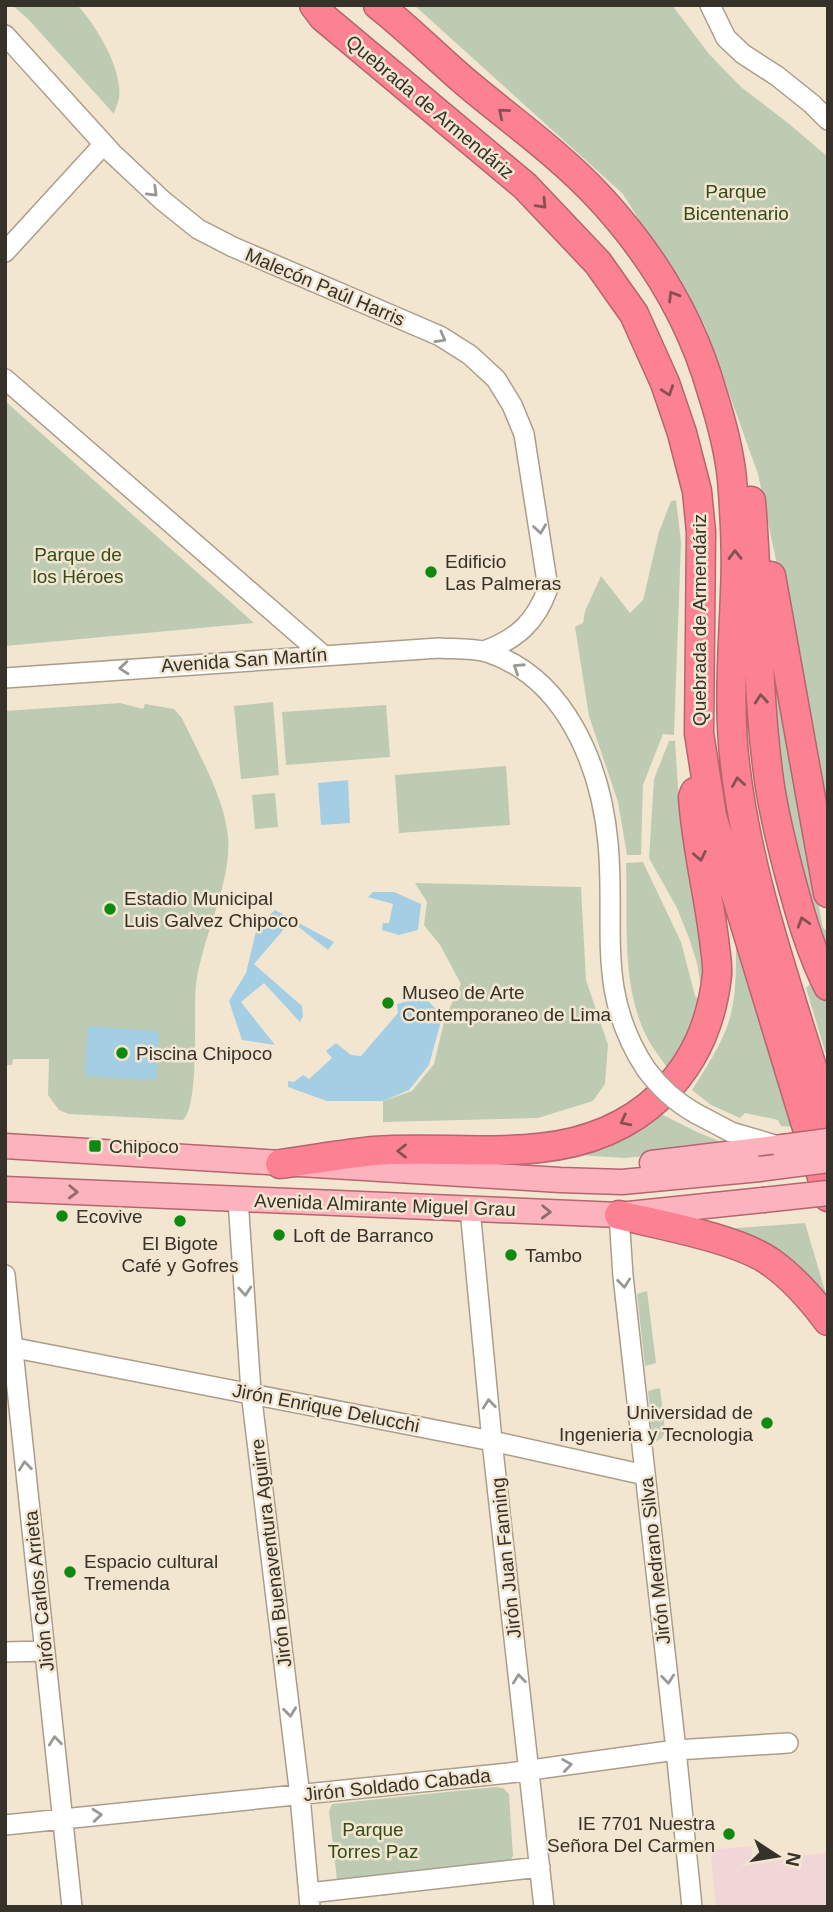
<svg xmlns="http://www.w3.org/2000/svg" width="833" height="1912" font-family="Helvetica,sans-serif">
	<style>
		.education { fill: #f1d6d8 }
		.green { fill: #bdcbb3 }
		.water { fill: #a3cee4 }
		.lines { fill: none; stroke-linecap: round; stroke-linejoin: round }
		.minor-casing { stroke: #aa9e8a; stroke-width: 22 }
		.major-casing { stroke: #b6656e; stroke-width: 27 }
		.highway-casing { stroke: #b6656e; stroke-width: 31 }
		.minor { stroke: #fff; stroke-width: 19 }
		.major { stroke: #fdb3be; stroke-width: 24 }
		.highway { stroke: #fb8193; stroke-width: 28 }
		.minor-bridge-casing { stroke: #aa9e8a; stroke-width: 22; stroke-linecap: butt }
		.major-bridge-casing { stroke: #b6656e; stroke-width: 27; stroke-linecap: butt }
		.minor-bridge { stroke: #fff; stroke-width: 19 }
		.major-bridge { stroke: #fdb3be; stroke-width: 24 }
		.oneway { stroke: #855153 }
		.oneway2 { stroke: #9a9894 }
		.oneway3 { stroke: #906c6c }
		.poi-dot { fill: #0f8a11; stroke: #f3e6d1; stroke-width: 2.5 }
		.labels { text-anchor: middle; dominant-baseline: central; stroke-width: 5; stroke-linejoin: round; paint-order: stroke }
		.street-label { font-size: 19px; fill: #363129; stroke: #f3e6d1 }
		.park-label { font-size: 19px; fill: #334d18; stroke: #f3e6d1 }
		.poi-label { font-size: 19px; fill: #363129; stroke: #f3e6d1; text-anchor: start }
	</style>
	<rect width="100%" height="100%" fill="#f3e6d1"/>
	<path class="education" d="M751,1846L753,1860L827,1853L828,1907H716L710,1850Z"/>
	<path class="green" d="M12,5H77L79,7C97,27 123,70 119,98C118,103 115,109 114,114L28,19Z
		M414,5H672L709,54L741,87L788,123L828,157V809L758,474L705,326L623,194Z
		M5,401L254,623L5,646Z
		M676,500L681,542L674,735L663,734L643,785L641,855H627L618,802L589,716L575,627L583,623L585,611L601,576L630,613L643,600L659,532L671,501Z
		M771,662L823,928L828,932V953L786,816Z
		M273,702L279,775L241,779L234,706Z
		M120,703L143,709L145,704L174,709L182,718C199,755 224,796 228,837C232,882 202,938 196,984C193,1011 200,1105 183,1120L69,1114L59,1110L48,1095L49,1059H13L12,1065H5V711Z
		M386,705L390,757L286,765L282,712Z
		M669,741H675L678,787L707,971L701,988L697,963L689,938L677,908L649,858L654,779Z
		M506,766L510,825L399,833L395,775Z
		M275,793L278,827L255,829L252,795Z
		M643,862L681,942L695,996L702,1002L697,1018L669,1070C660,1057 649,1044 643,1029C621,978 628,916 626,863Z
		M415,883L581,887L586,980L608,1045L605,1084L593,1101L538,1118L383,1122V1101L412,1091L434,1064L445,1018L461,984L440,945L424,925L427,902Z
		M743,948L795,1127L781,1126L778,1120L745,1113L740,1118L711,1105L692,1090C705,1069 721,1046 729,1021C736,998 736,973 736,949Z
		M812,982L828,1006V1061L806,988Z
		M661,1114L697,1132L736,1148L625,1158L580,1155L634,1133Z
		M805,1223L828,1301L725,1229Z
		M647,1291L656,1363L645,1366L637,1294Z
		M660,1388L665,1431L662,1438L653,1443L648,1391Z
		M495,1787L503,1788L509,1794L513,1856L509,1863L344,1884L337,1880L329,1811L332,1804Z"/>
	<path class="water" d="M348,780L350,823L321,825L318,783Z
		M373,892H394L421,904L418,930L399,935L382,930L383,923H389L393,904L368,897Z
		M275,910L334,942L328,950L291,921L254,964L302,1006L303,1016L300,1022L264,983L241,1002L275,1045L242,1040L229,1001L246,973L257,927Z
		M424,997L440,1013V1025L429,1065L409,1090L383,1101H327L288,1087V1081L294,1082L303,1075L309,1079L332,1058L326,1051L336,1043L351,1055L361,1056L398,1013L397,1004Z
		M88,1026L159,1031L156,1080L85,1076Z"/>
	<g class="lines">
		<defs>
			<path id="minor" d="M710,5L726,38L743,54L777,76L812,104L828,120
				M5,35L112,153L162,200L198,229L233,247L440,336L470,355L496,379L512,405L524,434L548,588C536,622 517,639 484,651
				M5,252L104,144
				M5,379L323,655
				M5,678L439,648C454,649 472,648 487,652C566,678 601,766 608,843C616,927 595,992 646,1069
				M695,1113L731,1132L775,1145
				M238,1199L251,1392L300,1796L310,1907
				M470,1209L492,1441L544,1907
				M619,1215L623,1276L676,1750L692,1907
				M5,1275L72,1907
				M5,1346L492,1441L645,1475
				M5,1652L45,1651
				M5,1825L509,1773L676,1750L788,1743
				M309,1893L540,1867"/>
			<path id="major" d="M5,1146L560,1180L622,1182L760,1169
				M652,1163L783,1147
				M5,1189L619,1215L763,1200"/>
			<path id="highway" d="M314,5L323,17L525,186L598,263L634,314L665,383L682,433L697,491L701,532L699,733L712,816L828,1197
				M378,5C410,30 438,59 469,85C512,121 560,155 599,197C651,253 691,318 712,392C721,420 729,449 732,479C735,517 737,555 735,593C733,650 728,707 735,764C749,886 794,1003 828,1120
				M751,501C759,596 756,693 770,787C775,819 783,850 791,880C801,917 811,952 828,986
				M771,576L828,893
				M280,1164C311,1160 343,1154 374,1151C429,1147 484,1154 539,1148C638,1138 706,1075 717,975C718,964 715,950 714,939C708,891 696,845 693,797L695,792
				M619,1215C660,1225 740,1239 772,1263C793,1278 813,1301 828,1321"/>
		</defs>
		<use href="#minor" class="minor-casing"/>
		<use href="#major" class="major-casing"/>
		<use href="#highway" class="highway-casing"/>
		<use href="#minor" class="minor"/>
		<use href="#major" class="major"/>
		<use href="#highway" class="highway"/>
		<defs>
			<path id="minor-bridge" d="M646,1069C660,1088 674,1101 695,1113"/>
			<path id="major-bridge" d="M783,1147L828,1141
				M760,1169L828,1160
				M763,1200L828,1193"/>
		</defs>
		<use href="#minor-bridge" class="minor-bridge-casing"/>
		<use href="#major-bridge" class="major-bridge-casing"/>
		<use href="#minor-bridge" class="minor-bridge"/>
		<use href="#major-bridge" class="major-bridge"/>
	</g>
	<defs><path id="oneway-chevron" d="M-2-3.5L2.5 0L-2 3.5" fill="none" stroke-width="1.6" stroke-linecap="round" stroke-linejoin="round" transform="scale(1.75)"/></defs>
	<g class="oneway">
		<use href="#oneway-chevron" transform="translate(503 113) rotate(-140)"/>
		<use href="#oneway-chevron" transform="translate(542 204) rotate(46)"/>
		<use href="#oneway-chevron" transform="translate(673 296) rotate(-121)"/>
		<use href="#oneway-chevron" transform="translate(668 391) rotate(71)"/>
		<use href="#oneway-chevron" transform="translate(735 555) rotate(-91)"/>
		<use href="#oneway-chevron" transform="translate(761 699) rotate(-95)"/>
		<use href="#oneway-chevron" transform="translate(738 782) rotate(-99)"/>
		<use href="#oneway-chevron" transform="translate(700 856) rotate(79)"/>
		<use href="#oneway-chevron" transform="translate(803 922) rotate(-107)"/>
		<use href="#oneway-chevron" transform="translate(625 1121) rotate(153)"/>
		<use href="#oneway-chevron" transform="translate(402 1151) rotate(180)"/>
	</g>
	<g class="oneway2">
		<use href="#oneway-chevron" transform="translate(153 192) rotate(44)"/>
		<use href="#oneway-chevron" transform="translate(441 338) rotate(29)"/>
		<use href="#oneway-chevron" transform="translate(540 529) rotate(82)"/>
		<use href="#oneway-chevron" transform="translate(124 668) rotate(175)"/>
		<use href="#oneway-chevron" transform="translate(518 668) rotate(-147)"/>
		<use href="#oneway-chevron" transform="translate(624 1283) rotate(84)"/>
		<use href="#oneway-chevron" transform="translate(245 1291) rotate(86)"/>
		<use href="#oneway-chevron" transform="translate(489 1404) rotate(-96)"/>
		<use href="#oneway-chevron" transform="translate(25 1466) rotate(-96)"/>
		<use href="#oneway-chevron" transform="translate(519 1679) rotate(-96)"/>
		<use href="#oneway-chevron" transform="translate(668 1679) rotate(84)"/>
		<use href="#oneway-chevron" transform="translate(290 1712) rotate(83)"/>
		<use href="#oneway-chevron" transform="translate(55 1741) rotate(-96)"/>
		<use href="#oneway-chevron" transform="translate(567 1765) rotate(-8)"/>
		<use href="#oneway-chevron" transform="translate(97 1815) rotate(-5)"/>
	</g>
	<g class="oneway3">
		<use href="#oneway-chevron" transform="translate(73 1192) rotate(2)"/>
		<use href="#oneway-chevron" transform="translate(546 1212) rotate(2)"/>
	</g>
	<g class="poi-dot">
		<circle cx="431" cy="572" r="7"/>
		<circle cx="110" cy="909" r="7"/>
		<circle cx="388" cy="1003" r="7"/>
		<circle cx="122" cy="1053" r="7"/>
		<rect x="88" y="1139" width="14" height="14" rx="3.5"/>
		<circle cx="62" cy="1216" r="7"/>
		<circle cx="180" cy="1221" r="7"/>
		<circle cx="279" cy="1235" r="7"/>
		<circle cx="511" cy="1255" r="7"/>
		<circle cx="767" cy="1423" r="7"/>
		<circle cx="70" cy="1572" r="7"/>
		<circle cx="729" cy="1834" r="7"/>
	</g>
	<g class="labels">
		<g class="street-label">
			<text transform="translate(430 107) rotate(40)">Quebrada de Armendáriz</text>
			<text transform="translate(325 287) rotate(23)">Malecón Paúl Harris</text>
			<text transform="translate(699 620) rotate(-90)">Quebrada de Armendáriz</text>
			<text transform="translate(244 660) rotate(-4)">Avenida San Martín</text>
			<text transform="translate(385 1205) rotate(2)">Avenida Almirante Miguel Grau</text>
			<text transform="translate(326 1408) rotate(11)">Jirón Enrique Delucchi</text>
			<text transform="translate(271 1553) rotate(-97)">Jirón Buenaventura Aguirre</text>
			<text transform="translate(506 1558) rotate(-96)">Jirón Juan Fanning</text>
			<text transform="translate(655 1561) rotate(-96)">Jirón Medrano Silva</text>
			<text transform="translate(39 1591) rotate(-96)">Jirón Carlos Arrieta</text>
			<text transform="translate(397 1785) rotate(-6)">Jirón Soldado Cabada</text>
		</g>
		<g class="park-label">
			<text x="736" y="191">Parque<tspan x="736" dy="22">Bicentenario</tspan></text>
			<text x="78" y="554">Parque de<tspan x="78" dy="22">los Héroes</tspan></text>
			<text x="373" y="1829">Parque<tspan x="373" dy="22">Torres Paz</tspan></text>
		</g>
		<g class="poi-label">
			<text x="445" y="561">Edificio<tspan x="445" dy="22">Las Palmeras</tspan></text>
			<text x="124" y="898">Estadio Municipal<tspan x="124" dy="22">Luis Galvez Chipoco</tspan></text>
			<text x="402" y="992">Museo de Arte<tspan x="402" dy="22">Contemporaneo de Lima</tspan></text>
			<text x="136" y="1053">Piscina Chipoco</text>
			<text x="109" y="1146">Chipoco</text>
			<text x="76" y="1216">Ecovive</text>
			<text x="293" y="1235">Loft de Barranco</text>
			<text x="180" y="1243" text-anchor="middle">El Bigote<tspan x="180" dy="22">Café y Gofres</tspan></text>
			<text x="525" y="1255">Tambo</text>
			<text x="753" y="1412" text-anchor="end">Universidad de<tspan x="753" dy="22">Ingenieria y Tecnologia</tspan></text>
			<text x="84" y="1561">Espacio cultural<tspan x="84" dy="22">Tremenda</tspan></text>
			<text x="715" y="1823" text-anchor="end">IE 7701 Nuestra<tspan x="715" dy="22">Señora Del Carmen</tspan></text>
		</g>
	</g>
	<rect width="833" height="1912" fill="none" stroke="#363129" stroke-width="14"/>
	<g transform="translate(777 1856) rotate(102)" stroke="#f3e6d1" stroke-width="5" paint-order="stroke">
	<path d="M0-5L12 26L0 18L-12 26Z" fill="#363129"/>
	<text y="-10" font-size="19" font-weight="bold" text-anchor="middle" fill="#363129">N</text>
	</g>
</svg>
